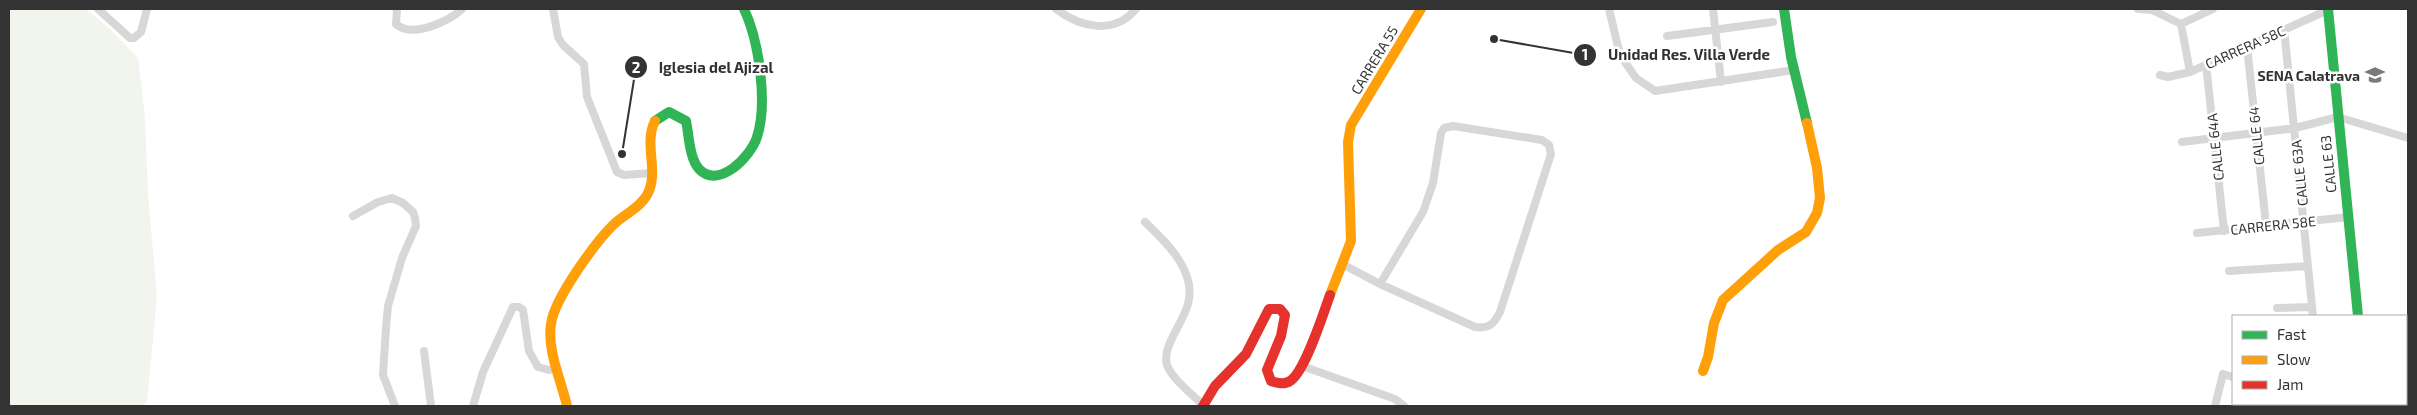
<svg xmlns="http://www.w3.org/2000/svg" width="2417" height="415" font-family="'Exo 2',sans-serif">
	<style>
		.green { fill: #f1f5ed }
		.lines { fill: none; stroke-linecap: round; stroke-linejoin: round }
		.street { stroke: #d7d7d7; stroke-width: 8 }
		.fast { stroke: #30b455; stroke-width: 10 }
		.slow { stroke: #ff9f0a; stroke-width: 10 }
		.jam { stroke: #e5322d; stroke-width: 10 }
		.labels { text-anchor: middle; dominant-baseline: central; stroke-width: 5; stroke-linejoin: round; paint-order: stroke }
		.street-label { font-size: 14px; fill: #333; stroke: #fff }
		.poi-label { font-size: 14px; font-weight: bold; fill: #333; stroke: #fff; text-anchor: end }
		.leader { fill: none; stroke: #333; stroke-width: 2 }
		.callout-dot { fill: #333; stroke: #fff; stroke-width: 2 }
		.mark-label { font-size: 15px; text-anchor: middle; font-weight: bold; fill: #fff }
		.callout-label { font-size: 15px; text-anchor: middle; font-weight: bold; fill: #333; stroke: #fff; stroke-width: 5; stroke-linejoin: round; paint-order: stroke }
	</style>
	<rect width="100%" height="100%" fill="#fff"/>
	<path class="green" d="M9,9H86L111,30L138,58L145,118L148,195L157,296L147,401L143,406H9Z"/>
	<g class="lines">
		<path class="street" d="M98,9L130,38H134L141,32L147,9
			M397,9L396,24C412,39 449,21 462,9
			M553,9L558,37L563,45L584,64L587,97L617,172L624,175L652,173
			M1056,9C1081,28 1114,35 1136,9
			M1609,9L1620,55L1636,78L1655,91L1794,70
			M1713,9L1721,82
			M2138,9L2152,10L2181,24L2190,72
			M2181,24L2213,9
			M2284,29L2313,316
			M1667,36L1773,22
			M2247,46L2266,225
			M2206,64L2224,231
			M2160,75L2168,77L2190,72L2328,10
			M2182,142L2295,128L2338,117L2408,138
			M353,216L378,202L392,198L403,203L413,212L415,218L416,226L402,258L388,306L386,328L383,375L395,406
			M1145,222C1166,242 1197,271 1188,304C1185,315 1178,326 1173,336C1169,345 1164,355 1167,365C1173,380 1192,394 1203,405
			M2197,233L2348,217
			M1344,265L1380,284L1475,327C1489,329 1494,324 1500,312L1551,154L1549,145L1542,140L1453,126L1444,128L1441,133L1433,183L1423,212L1380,284
			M2229,271L2308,266
			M2277,308L2312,307
			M424,351L431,406
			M1302,366L1395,399L1404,406
			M2406,395L2408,394
			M2315,404V406
			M473,406L483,372L513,307H519L523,310L529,351L538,367L549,370L557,368
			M2215,406L2223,374L2233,377
			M2280,406L2284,404"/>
		<path class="fast" d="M1784,9L1791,57L1807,123
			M2328,9L2358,316
			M655,121L669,112L686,121C689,134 689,158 699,169C719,190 751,156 757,137C768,103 759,41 744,9
			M2361,406L2362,404"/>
		<path class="slow" d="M1330,295L1351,241L1348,142L1351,125L1421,9
			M1703,371L1708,357L1714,323L1723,300L1778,250L1806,232L1817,213L1820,198L1817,168L1807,123
			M567,406C561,380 547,351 551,324C554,299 595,243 613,225C624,214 639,209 647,195C660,172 643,144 655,121"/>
		<path class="jam" d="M1203,406L1215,386L1246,354L1269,309H1280L1285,315L1281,336L1267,370L1271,381C1277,383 1284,385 1290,381C1305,372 1323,314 1330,295"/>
	</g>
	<defs>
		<symbol id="university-bare" viewBox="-9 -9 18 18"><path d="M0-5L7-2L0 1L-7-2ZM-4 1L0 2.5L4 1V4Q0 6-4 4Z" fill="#7a7a7a" stroke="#fff" stroke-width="2.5" paint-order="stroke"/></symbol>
	</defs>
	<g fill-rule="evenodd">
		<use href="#university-bare" x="2361" y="61" width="28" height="28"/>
	</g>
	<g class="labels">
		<g class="street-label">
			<text transform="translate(2245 47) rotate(-24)">CARRERA 58C</text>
			<text transform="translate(1374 60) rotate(-59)">CARRERA 55</text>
			<text transform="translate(2256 136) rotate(-96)">CALLE 64</text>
			<text transform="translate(2215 147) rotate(-96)">CALLE 64A</text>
			<text transform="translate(2328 164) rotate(-96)">CALLE 63</text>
			<text transform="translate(2299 173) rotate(-96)">CALLE 63A</text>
			<text transform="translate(2273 225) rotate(-6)">CARRERA 58E</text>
		</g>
		<g class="poi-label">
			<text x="2360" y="75">SENA Calatrava</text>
		</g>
	</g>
	<path class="leader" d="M1494 39L1585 55M622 154L636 67"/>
	<g class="callout-dot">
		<circle cx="1494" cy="39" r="5"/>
		<circle cx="622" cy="154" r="5"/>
		<circle cx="1585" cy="55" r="12"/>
		<circle cx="636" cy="67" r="12"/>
	</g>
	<g class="mark-label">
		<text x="1585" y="60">1</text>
		<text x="636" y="73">2</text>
	</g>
	<g class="callout-label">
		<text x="1689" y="60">Unidad Res. Villa Verde</text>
		<text x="716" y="73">Iglesia del Ajizal</text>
	</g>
	<rect width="2417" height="415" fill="none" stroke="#333333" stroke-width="20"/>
	<rect x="2232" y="315" width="175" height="90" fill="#ffffff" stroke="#adadad"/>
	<rect x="2242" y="331" width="25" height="8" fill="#30b455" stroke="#adadad"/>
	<text x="2277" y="340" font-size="15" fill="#333333">Fast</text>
	<rect x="2242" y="356" width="25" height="8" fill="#ff9f0a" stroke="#adadad"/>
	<text x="2277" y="365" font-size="15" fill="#333333">Slow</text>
	<rect x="2242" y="381" width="25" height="8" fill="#e5322d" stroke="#adadad"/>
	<text x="2277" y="390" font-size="15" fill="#333333">Jam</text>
</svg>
